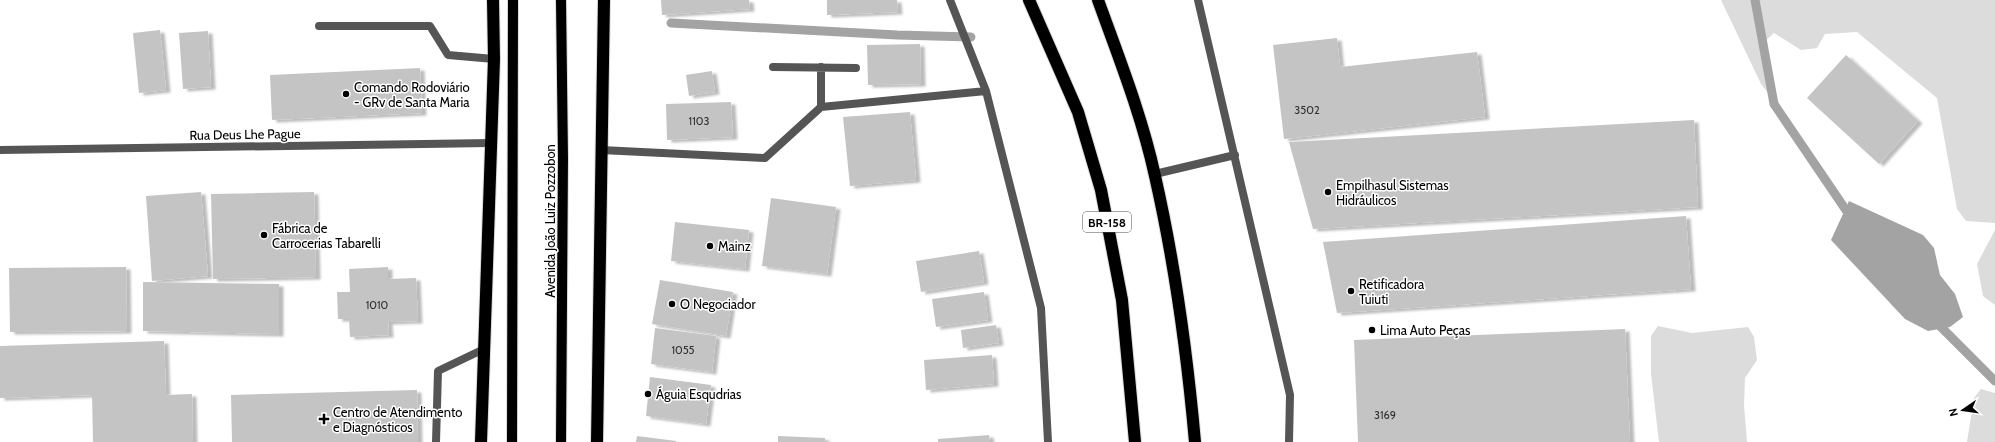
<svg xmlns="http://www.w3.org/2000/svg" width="1995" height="442" font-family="Cabin,sans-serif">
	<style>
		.green { fill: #dcdcdc }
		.water { fill: #a3a3a3 }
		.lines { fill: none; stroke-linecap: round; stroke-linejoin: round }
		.stream { stroke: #a3a3a3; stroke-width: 9 }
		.building { fill: #c4c4c4; filter: url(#shadow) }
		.primary-casing { stroke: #dbdbdb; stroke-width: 12 }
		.highway-casing { stroke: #dbdbdb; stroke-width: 14 }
		.lane { stroke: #555; stroke-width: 8 }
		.street { stroke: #555; stroke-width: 8 }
		.primary { stroke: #000; stroke-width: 10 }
		.highway { stroke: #000; stroke-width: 12 }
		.poi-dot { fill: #000; stroke: #fff; stroke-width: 1.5 }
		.labels { text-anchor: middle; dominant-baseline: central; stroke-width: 3; stroke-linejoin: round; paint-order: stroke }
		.number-label { font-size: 11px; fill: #313131 }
		.shield { fill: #fff; stroke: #4c4c4c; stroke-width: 1 }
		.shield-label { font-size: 12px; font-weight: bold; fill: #000 }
		.poi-label { font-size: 13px; fill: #000; stroke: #fff; text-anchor: start }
		.street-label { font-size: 13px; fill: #000; stroke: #fff }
	</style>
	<defs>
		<filter id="shadow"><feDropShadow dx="4.5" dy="2.5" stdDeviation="1" flood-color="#0004"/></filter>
	</defs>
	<rect width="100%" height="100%" fill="#fff"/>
	<path class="green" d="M1721,0H1995V223L1966,221L1957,209L1937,98L1857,32L1825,34L1817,48L1801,50L1774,33L1762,44L1772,98L1761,84Z
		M1995,230V305L1983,296L1977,264Z
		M1658,326L1692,333L1748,327L1754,337L1757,360L1745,378L1744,405L1747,442H1659L1651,374V336Z
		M1981,389L1995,393V442H1967L1974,398Z"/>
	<path class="water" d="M1849,201L1923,235L1934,248L1940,275L1955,294L1963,317L1950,327L1928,331L1905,319L1831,240Z"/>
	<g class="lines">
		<path class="stream" d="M1755,0L1774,104L1852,219
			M671,23L897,35L971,37
			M1934,320L1995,381"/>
	</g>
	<path class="building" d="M661,0H749L750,9L662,15Z
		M827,0H897L898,12L827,15Z
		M160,30L166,90L139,93L133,33Z
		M208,31L211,87L183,89L179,33Z
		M1337,38L1340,67L1477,52L1485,117L1284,139L1273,45Z
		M920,44L921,84L868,85L867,45Z
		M1846,55L1918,121L1879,164L1807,98Z
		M420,68L422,113L272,120L270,75Z
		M712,71L715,92L689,96L686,75Z
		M731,102L733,137L667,140L666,104Z
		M910,112L916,180L850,186L843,117Z
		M1694,120L1698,207L1313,229L1289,142Z
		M201,192L208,276L152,281L146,196Z
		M314,192L316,277L213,279L211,194Z
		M771,198L836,207L827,274L762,266Z
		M1686,216L1691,289L1337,313L1323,242Z
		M675,222L749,230L745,269L671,261Z
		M979,251L984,282L921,292L916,261Z
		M126,267L127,331L10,332L9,268Z
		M388,267V279L416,278L418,321L388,322L389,335L350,337L349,319H338L337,292H350L349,269Z
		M660,280L733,292L726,336L652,324Z
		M143,282L279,284V334L143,331Z
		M984,292L988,320L936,327L932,299Z
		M996,325L999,343L963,348L961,330Z
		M655,328L716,336L712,372L651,364Z
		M1625,329L1630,442H1358L1354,340Z
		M164,341L166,395L192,394L193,442H93L92,395L0,398V346Z
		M992,355L994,384L926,390L924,360Z
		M650,377L711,385L706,424L646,416Z
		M417,390L418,442H232L231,395Z
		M989,435L990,442H938V439Z
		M637,436L676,441V442H636Z
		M778,436L825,438V442H778Z"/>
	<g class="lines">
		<defs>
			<path id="primary" d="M512,442L513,0
				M561,442L563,158L561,0"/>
			<path id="highway" d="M1029,0L1078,112L1101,190L1122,300L1135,442
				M1098,0C1119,58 1142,116 1155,176C1175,264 1187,352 1195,442
				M481,442L494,59L493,0
				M597,442L604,0"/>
		</defs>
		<use href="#primary" class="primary-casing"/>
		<use href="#highway" class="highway-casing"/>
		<path class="lane" d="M950,0L986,91L1041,308L1048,442
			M319,26H430L448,55L494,59
			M773,67L856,68
			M821,67V107
			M601,150L765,158L821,107L986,91
			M436,442L438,371L484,349"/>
		<path class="street" d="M1198,0L1290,395L1289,442
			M0,150L491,143
			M1155,174L1235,155"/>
		<use href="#primary" class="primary"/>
		<use href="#highway" class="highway"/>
	</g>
	<g class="poi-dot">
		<circle cx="346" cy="94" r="4"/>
		<circle cx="1328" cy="192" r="4"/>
		<circle cx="264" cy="235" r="4"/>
		<circle cx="710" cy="246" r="4"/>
		<circle cx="1351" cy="291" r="4"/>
		<circle cx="672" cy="304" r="4"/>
		<circle cx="1372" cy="330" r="4"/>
		<circle cx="648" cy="394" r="4"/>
		<path d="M322 413h4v4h4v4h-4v4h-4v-4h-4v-4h4z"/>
	</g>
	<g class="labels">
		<g class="number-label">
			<text x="1307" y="110">3502</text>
			<text x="699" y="121">1103</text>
			<text x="377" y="305">1010</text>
			<text x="683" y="350">1055</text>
			<text x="1385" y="415">3169</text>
		</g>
		<rect class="shield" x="1083" y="212" width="48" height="20" rx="3"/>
		<g class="shield-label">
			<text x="1107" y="222">BR-158</text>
		</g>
		<g class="poi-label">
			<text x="354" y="87">Comando Rodoviário<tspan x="354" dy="15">- GRv de Santa Maria</tspan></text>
			<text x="1336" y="185">Empilhasul Sistemas<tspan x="1336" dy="15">Hidráulicos</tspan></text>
			<text x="272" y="228">Fábrica de<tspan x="272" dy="15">Carrocerias Tabarelli</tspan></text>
			<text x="718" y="246">Mainz</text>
			<text x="1359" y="284">Retificadora<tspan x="1359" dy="15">Tuiuti</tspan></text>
			<text x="680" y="304">O Negociador</text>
			<text x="1380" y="330">Lima Auto Peças</text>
			<text x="656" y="394">Águia Esqudrias</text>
			<text x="333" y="412">Centro de Atendimento<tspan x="333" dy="15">e Diagnósticos</tspan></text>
		</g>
		<g class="street-label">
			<text transform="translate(245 134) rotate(-1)">Rua Deus Lhe Pague</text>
			<text transform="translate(550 221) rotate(-90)">Avenida João Luiz Pozzobon</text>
		</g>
	</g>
	<g transform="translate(1963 410) rotate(257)" stroke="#ffffff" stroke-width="3" paint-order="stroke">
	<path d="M0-3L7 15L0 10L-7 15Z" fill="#000000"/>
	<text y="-6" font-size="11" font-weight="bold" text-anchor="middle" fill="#000000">N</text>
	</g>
</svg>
